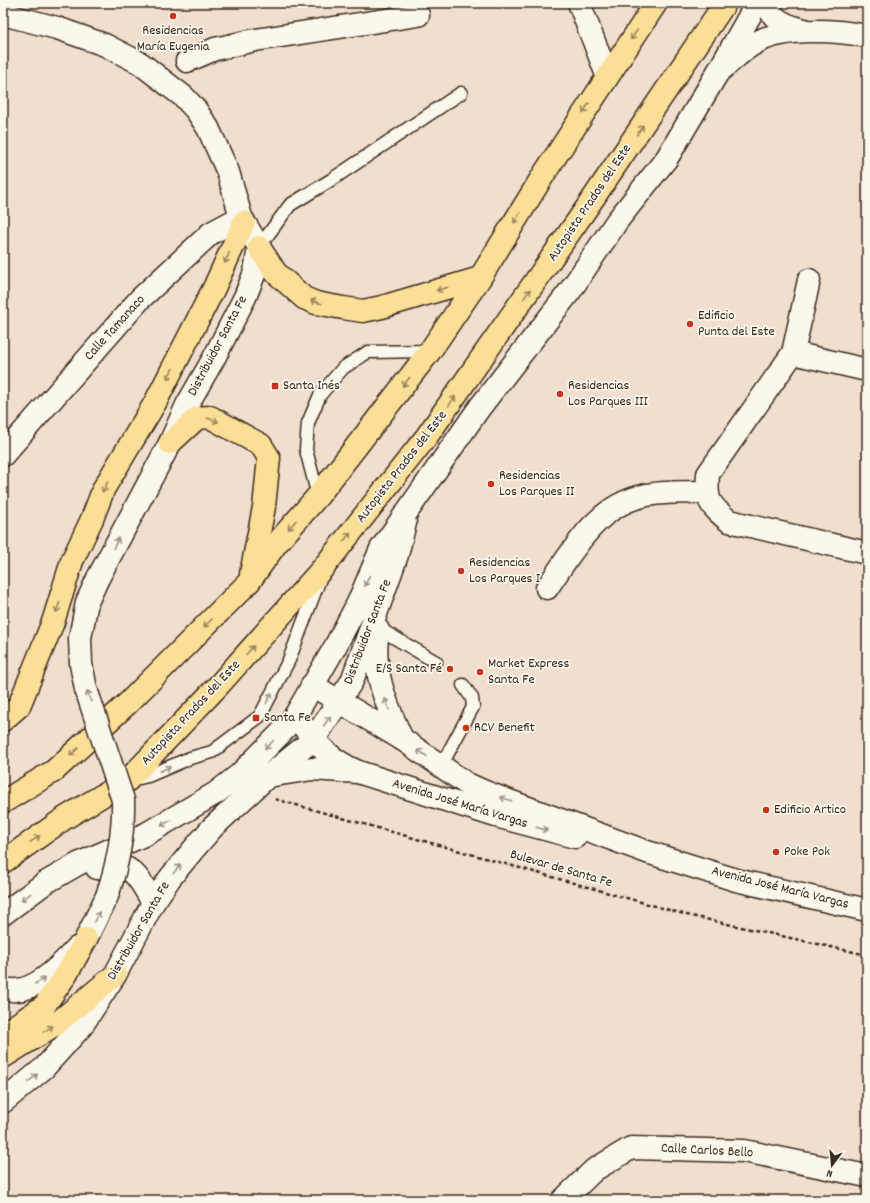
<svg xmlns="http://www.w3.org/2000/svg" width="870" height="1203" font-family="Dekko,sans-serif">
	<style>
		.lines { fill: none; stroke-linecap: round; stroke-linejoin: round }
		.service-casing { stroke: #3b2a1e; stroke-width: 15 }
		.minor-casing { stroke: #3b2a1e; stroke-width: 25 }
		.tertiary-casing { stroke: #3b2a1e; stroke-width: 25 }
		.motorway-casing { stroke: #3b2a1e; stroke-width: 25 }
		.path { stroke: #3b2a1e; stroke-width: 2.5; stroke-dasharray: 4 3; stroke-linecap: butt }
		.service { stroke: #fbf7ec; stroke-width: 12 }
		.minor { stroke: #fbf7ec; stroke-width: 22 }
		.tertiary { stroke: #fbf7ec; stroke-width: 22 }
		.motorway { stroke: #fbdf96; stroke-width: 22 }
		.minor-bridge-casing { stroke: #3b2a1e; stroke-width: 25; stroke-linecap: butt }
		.minor-bridge { stroke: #fbf7ec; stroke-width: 22 }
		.oneway { stroke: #9b845a }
		.oneway2 { stroke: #9b9085 }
		.poi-dot { fill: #c8321e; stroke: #fbf7ec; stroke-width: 1.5 }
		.labels { text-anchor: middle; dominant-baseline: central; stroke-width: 3.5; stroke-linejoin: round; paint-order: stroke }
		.poi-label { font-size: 14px; fill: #3b2a1e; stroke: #fbf7ec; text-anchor: start }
		.street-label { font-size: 14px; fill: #3b2a1e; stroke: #fbf7ec }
	</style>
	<rect width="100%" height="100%" fill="#f0dfce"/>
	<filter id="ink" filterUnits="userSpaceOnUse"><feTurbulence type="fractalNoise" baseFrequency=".025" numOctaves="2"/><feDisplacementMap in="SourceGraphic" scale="8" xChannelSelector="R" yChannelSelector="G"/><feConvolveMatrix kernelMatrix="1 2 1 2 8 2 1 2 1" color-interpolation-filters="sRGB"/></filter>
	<g filter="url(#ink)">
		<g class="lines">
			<defs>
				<path id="service" d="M259,247L290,205L331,180L461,93
					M318,496L306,450L308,423L320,395L343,368L368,352L430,351
					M378,628L436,662
					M441,766L473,707L472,698L463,685
					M131,780L148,776L190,758L212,752L260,716L289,660L319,581"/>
				<path id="minor" d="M579,3L607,75
					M768,3C771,21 788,26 804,30
					M3,14L57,28L105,45L140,63L184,97L196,110L208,128L228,172L241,217L259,247L255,272L245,297L214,358L187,405L170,443L98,578
					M187,61L215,49L255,40L418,15
					M718,72C731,62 743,49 757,42C786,27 836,30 867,36
					M793,353L809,280
					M867,370L793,353L708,474C706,500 708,504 729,521L867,553
					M3,455L140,299L211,233L241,217
					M547,588C572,552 596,506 643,496C663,491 686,493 707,492
					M312,685L402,739L467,784L485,792L647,852L736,880L867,910
					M295,716C317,743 325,757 358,772L496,816L575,837
					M86,939L107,896
					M563,1200L594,1170L631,1148L744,1151L867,1176"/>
				<path id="tertiary" d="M378,630C371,669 386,704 402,739
					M268,776L312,769L358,772
					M97,868C131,858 139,878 153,903
					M3,914L45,883L78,864L146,834L216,793L239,775L280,734L295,716L335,647L358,603L381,549L480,407L570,291L617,221L667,158L718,72L757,3
					M3,988C30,999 61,965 77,948
					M3,1102L44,1068L81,1027L115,975L153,903L170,878L193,850L212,828L267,777L314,739L352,681L397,555L405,523"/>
				<path id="motorway" d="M259,247L276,273L304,298L316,303L343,308L363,311L382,307L480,278
					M170,443L197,418L210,417L261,445L269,458L264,507L251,574
					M3,720L19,706L53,622L72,561L92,519L104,488L155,403L214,288L244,222
					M3,802L54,771L128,703L249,582L276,544L318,496L430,351L480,278L544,174L656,3
					M3,862L65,818L128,780L218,686L323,568L427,436L588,206L725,3
					M3,1034L44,1006L66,975L86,939
					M3,1057L56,1024L115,975"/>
			</defs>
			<use href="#service" class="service-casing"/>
			<use href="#minor" class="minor-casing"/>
			<use href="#tertiary" class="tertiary-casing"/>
			<use href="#motorway" class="motorway-casing"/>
			<path class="path" d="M275,799L687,915L867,955"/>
			<use href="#service" class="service"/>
			<use href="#minor" class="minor"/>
			<use href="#tertiary" class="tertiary"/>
			<use href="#motorway" class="motorway"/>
			<defs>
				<path id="minor-bridge" d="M98,578L87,602L80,638L81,664L86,689L123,800C124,834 118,864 107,896"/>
			</defs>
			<use href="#minor-bridge" class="minor-bridge-casing"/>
			<use href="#minor-bridge" class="minor-bridge"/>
		</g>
		<defs><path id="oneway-shaft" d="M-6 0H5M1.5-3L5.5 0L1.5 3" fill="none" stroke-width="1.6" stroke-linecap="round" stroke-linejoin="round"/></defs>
		<g class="oneway">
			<use href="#oneway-shaft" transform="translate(634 35) rotate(124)"/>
			<use href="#oneway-shaft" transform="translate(586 108) rotate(123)"/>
			<use href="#oneway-shaft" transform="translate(640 130) rotate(-56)"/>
			<use href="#oneway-shaft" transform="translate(517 218) rotate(122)"/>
			<use href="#oneway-shaft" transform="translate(227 258) rotate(114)"/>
			<use href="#oneway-shaft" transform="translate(442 289) rotate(164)"/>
			<use href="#oneway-shaft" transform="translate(527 294) rotate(-55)"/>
			<use href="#oneway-shaft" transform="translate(316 302) rotate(-164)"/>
			<use href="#oneway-shaft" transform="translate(170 374) rotate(117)"/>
			<use href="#oneway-shaft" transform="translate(406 382) rotate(128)"/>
			<use href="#oneway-shaft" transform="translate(452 401) rotate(-55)"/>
			<use href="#oneway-shaft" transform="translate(213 420) rotate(20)"/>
			<use href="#oneway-shaft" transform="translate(105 487) rotate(116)"/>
			<use href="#oneway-shaft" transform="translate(292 525) rotate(131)"/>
			<use href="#oneway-shaft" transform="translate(347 537) rotate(-52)"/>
			<use href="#oneway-shaft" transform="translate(58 607) rotate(109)"/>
			<use href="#oneway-shaft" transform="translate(208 623) rotate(135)"/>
			<use href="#oneway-shaft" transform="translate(250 650) rotate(-48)"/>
			<use href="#oneway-shaft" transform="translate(74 752) rotate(137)"/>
			<use href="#oneway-shaft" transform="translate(35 839) rotate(-35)"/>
			<use href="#oneway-shaft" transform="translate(48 1029) rotate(-32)"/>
		</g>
		<g class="oneway2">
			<use href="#oneway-shaft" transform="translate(116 543) rotate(-62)"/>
			<use href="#oneway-shaft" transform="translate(367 581) rotate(113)"/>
			<use href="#oneway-shaft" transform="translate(89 696) rotate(-108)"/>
			<use href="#oneway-shaft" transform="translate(269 698) rotate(-63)"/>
			<use href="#oneway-shaft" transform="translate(387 704) rotate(-111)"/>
			<use href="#oneway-shaft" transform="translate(327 721) rotate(-56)"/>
			<use href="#oneway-shaft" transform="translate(269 745) rotate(135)"/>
			<use href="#oneway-shaft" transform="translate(422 753) rotate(-146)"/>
			<use href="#oneway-shaft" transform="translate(165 769) rotate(-24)"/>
			<use href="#oneway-shaft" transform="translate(506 799) rotate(-160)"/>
			<use href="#oneway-shaft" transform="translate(166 823) rotate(151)"/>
			<use href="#oneway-shaft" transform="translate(542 829) rotate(16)"/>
			<use href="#oneway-shaft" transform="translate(177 869) rotate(-50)"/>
			<use href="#oneway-shaft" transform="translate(26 897) rotate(144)"/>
			<use href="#oneway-shaft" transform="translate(97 917) rotate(-64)"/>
			<use href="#oneway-shaft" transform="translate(40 981) rotate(-30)"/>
			<use href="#oneway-shaft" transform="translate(33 1078) rotate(-41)"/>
		</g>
	</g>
	<g class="poi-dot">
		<circle cx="173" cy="16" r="4"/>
		<circle cx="690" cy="324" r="4"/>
		<rect x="271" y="382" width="8" height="8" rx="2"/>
		<circle cx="560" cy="394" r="4"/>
		<circle cx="491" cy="484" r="4"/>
		<circle cx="461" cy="571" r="4"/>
		<circle cx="450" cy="669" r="4"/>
		<circle cx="480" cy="672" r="4"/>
		<rect x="252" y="714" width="8" height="8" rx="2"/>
		<circle cx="466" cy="728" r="4"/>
		<circle cx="766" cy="810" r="4"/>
		<circle cx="776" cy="852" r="4"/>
	</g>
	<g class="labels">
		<g class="poi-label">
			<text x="173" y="31" text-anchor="middle">Residencias<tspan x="173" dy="16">María Eugenia</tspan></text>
			<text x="698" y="316">Edificio<tspan x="698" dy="16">Punta del Este</tspan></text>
			<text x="283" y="386">Santa Inés</text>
			<text x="568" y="386">Residencias<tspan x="568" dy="16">Los Parques III</tspan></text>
			<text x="499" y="476">Residencias<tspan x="499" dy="16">Los Parques II</tspan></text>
			<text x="469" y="563">Residencias<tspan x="469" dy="16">Los Parques I</tspan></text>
			<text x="488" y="664">Market Express<tspan x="488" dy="16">Santa Fe</tspan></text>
			<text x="442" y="669" text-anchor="end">E/S Santa Fé</text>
			<text x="264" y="718">Santa Fe</text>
			<text x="474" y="728">RCV Benefit</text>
			<text x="774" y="810">Edificio Artico</text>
			<text x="784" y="852">Poke Pok</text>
		</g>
		<g class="street-label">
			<text transform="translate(590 203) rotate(-56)">Autopista Prados del Este</text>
			<text transform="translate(115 328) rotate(-48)">Calle Tamanaco</text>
			<text transform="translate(218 346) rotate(-62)">Distribuidor Santa Fe</text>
			<text transform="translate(402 467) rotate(-52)">Autopista Prados del Este</text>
			<text transform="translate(368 632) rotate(-69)">Distribuidor Santa Fe</text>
			<text transform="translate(191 713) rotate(-47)">Autopista Prados del Este</text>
			<text transform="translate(460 804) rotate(17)">Avenida José María Vargas</text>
			<text transform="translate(561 869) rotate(16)">Bulevar de Santa Fe</text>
			<text transform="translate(780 888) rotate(14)">Avenida José María Vargas</text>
			<text transform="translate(139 931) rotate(-60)">Distribuidor Santa Fe</text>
			<text transform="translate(707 1151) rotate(3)">Calle Carlos Bello</text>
		</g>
	</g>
	<rect width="870" height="1203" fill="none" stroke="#fbf7ec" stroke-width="16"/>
	<rect x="8" y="8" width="854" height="1187" fill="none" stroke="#3b2a1e" stroke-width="1.5" filter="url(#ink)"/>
	<g transform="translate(832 1165) rotate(196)" stroke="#fbf7ec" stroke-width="3" paint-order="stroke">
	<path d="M0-3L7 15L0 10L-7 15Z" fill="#3b2a1e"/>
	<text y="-6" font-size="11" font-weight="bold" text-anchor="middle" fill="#3b2a1e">N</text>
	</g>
</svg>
